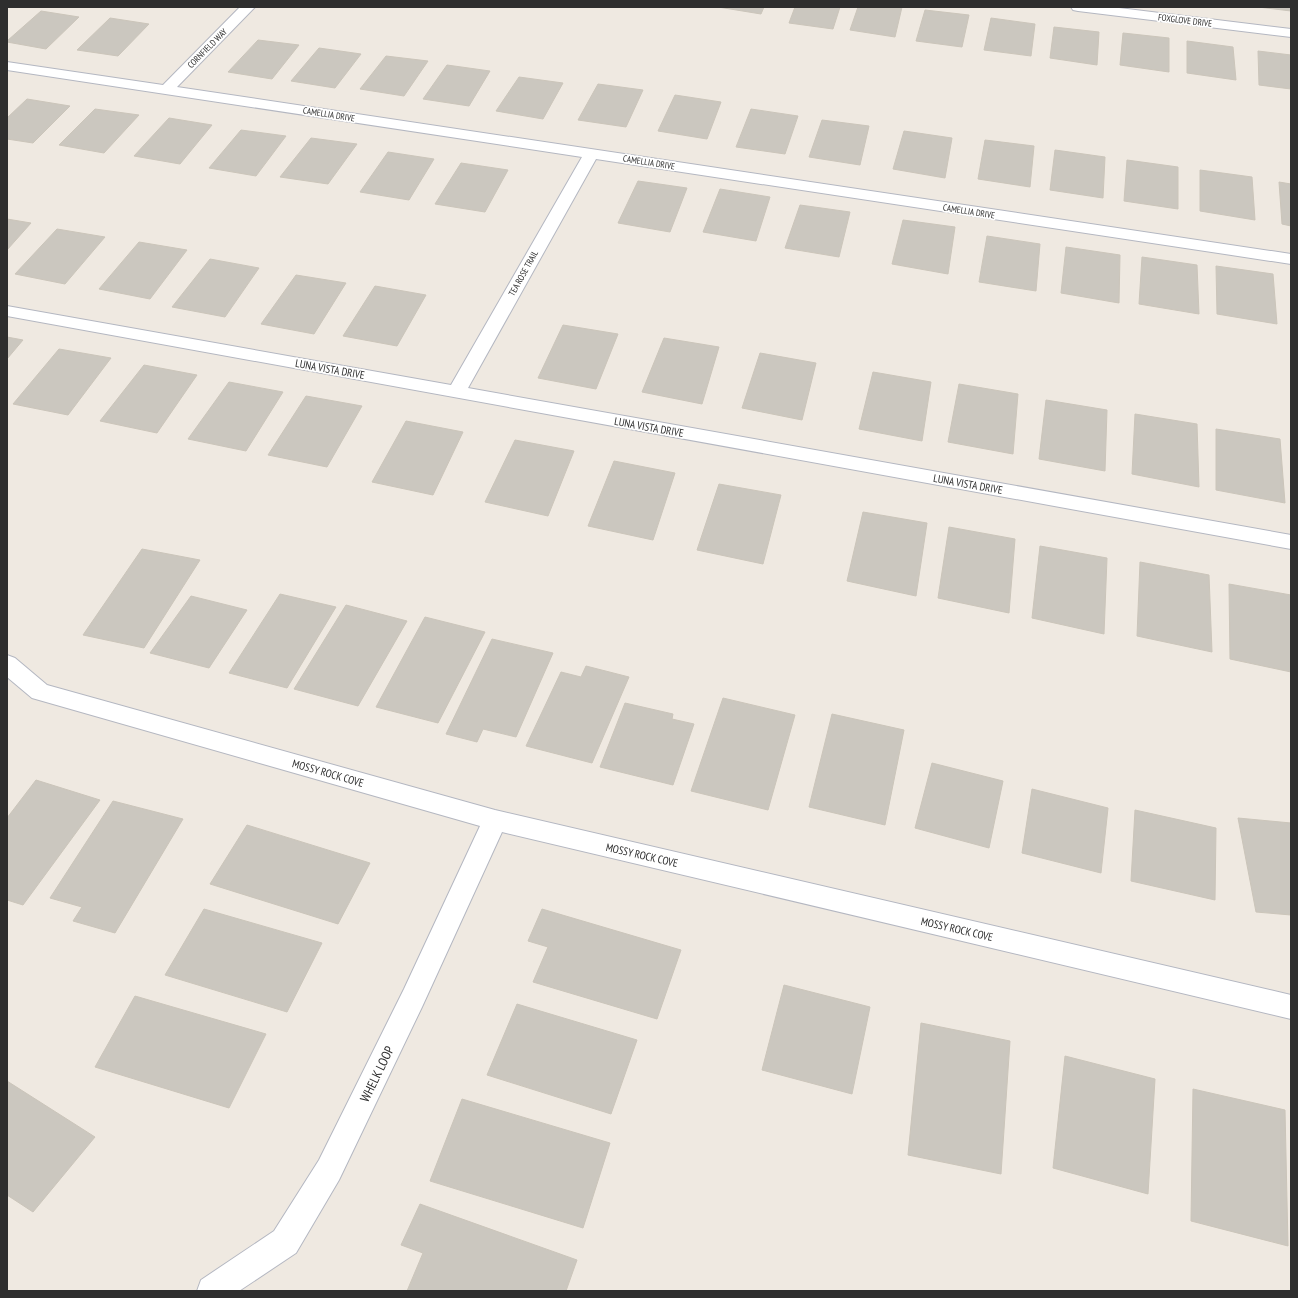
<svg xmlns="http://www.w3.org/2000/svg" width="1298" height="1298" font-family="'PT Sans Narrow',sans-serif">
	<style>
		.building { fill: #cbc7bf; stroke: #cbc5ba }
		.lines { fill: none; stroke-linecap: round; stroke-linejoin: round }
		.street-casing { stroke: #b4b7c1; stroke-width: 2 }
		.street { fill: #fff; fill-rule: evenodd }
		.labels { text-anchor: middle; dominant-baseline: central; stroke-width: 3.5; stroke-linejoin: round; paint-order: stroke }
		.far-street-label { font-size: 9px; fill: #2e2e2e; stroke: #fff }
		.street-label { font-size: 11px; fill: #2e2e2e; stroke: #fff }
		.near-street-label { font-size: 13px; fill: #2e2e2e; stroke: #fff }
	</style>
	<rect width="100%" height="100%" fill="#efe9e1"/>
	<path class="building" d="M718,7H764L761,14Z
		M795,7H840L833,29L789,23Z
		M858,7H902L895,37L850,30Z
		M1258,7H1291V11Z
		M925,10L969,15L962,47L916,41Z
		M41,11L79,17L46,49L7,42V41Z
		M110,18L149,24L118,56L77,50Z
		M991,18L1035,24L1031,56L984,50Z
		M1054,27L1099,32L1097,65L1050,58Z
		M1123,33L1169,38V72L1120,65Z
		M258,40L299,45L272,79L228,72Z
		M1187,41L1233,47L1236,80L1187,73Z
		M319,48L361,54L335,88L291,81Z
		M1258,51L1291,55V89L1259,85Z
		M386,56L428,61L404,96L360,89Z
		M447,65L490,71L469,106L423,99Z
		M519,77L563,83L543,119L496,111Z
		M598,84L643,90L626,127L578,120Z
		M675,95L721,102L707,139L658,131Z
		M27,99L70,106L33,143L7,139V118Z
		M95,109L139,115L104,153L59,145Z
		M751,109L798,116L785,154L736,147Z
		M169,118L212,125L180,164L134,156Z
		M822,120L869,126L860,165L809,157Z
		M241,130L286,136L256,176L209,168Z
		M904,131L952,138L945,178L893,169Z
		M311,138L357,144L328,184L280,177Z
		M985,140L1034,146L1030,187L978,179Z
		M1055,150L1105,157L1103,198L1050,190Z
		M388,152L434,159L409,200L360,192Z
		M1127,160L1178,167V209L1124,201Z
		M461,163L508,170L485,212L435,204Z
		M1200,170L1252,177L1255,220L1200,211Z
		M638,181L687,188L670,232L618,223Z
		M1279,182L1291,184V226L1282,224Z
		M720,189L770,197L756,241L703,232Z
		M800,205L850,212L839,257L785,248Z
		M7,219L31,223L7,250Z
		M903,220L955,227L948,274L892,264Z
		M57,229L105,237L65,284L15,274Z
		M987,236L1040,244L1036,291L979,282Z
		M139,242L187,250L150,299L99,289Z
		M1066,247L1120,255L1119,303L1061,293Z
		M1142,257L1197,265L1199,314L1139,304Z
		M210,259L259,268L225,317L172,307Z
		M1216,266L1273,274L1277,324L1217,314Z
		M296,275L346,283L314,334L261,324Z
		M375,286L426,295L397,346L343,336Z
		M563,325L618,334L596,389L538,378Z
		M7,337L23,340L7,359Z
		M664,338L719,347L702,404L642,392Z
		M59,349L111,358L68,415L13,404Z
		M760,353L816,363L802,420L742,408Z
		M144,365L197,375L157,433L100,421Z
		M873,372L931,382L922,441L859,429Z
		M229,382L283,392L246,451L188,439Z
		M959,384L1018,394L1013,454L948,442Z
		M306,396L362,406L327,467L268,455Z
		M1046,400L1107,410L1105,471L1039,459Z
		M1135,414L1197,424L1199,487L1132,474Z
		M406,421L463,432L433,495L372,482Z
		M1216,429L1280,439L1285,503L1216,490Z
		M515,440L574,451L548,516L485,502Z
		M614,461L675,473L653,540L588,526Z
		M719,484L781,495L763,564L697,550Z
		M863,512L927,523L916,596L847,581Z
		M949,527L1015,539L1009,613L938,598Z
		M1040,546L1107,558L1104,634L1032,618Z
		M142,549L200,560L144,648L83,635Z
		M1140,562L1209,575L1212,652L1137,636Z
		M1229,584L1291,595V672L1230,659Z
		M280,594L336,607L287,688L229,673Z
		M191,596L247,610L209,668L150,653Z
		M346,605L407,621L358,706L294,689Z
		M425,617L485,632L438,723L376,707Z
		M492,639L553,653L516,737L483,729L477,742L446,734Z
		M586,666L629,677L592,763L526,746L561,672L581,677Z
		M723,698L795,715L768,810L691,791Z
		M625,703L673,714L672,719L694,724L673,785L600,767Z
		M832,714L904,730L885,825L809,807Z
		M932,763L1003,781L989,848L915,828Z
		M36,780L100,800L23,905L7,900V818Z
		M1032,789L1108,808L1101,873L1022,853Z
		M113,801L183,819L115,933L73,921L82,907L50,898Z
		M1135,810L1216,828L1215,900L1131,881Z
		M1238,818L1291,823V915L1256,912Z
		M247,825L370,863L338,924L210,884Z
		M204,909L322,943L287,1012L165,975Z
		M542,909L681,950L657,1019L533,982L548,947L528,941Z
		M784,985L870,1007L852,1094L762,1070Z
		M135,996L266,1034L229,1108L95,1067Z
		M517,1004L637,1040L611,1114L487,1075Z
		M921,1023L1010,1041L1001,1174L908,1155Z
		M1065,1056L1155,1079L1148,1194L1053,1168Z
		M7,1081L95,1137L33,1212L7,1195Z
		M1193,1089L1285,1110L1288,1246L1191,1221Z
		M462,1099L610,1143L583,1228L430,1181Z
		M420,1204L577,1260L566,1291H407L423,1253L401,1245Z"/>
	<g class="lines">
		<defs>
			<path id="street" d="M240,7H255L177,87L1291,254V264L596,159L468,388L1291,535V549L7,316V306L451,385L582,157L7,70V62L163,85Z
				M1071,7H1111L1291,29V37L1078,11L1073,10Z
				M7,655L15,658L47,685L495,810L1291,995V1019L502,832L422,1007L339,1180L296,1253L239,1291H197L201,1280L274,1231L319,1160L404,989L480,826L32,698L7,677Z"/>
		</defs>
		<use href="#street" class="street-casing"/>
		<use href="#street" class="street"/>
	</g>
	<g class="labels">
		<g class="far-street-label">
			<text transform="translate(1185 20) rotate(7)">FOXGLOVE DRIVE</text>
			<text transform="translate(207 48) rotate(-45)">CORNFIELD WAY</text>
			<text transform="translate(329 114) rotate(9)">CAMELLIA DRIVE</text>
			<text transform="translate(649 162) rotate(9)">CAMELLIA DRIVE</text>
			<text transform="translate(969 211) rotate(9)">CAMELLIA DRIVE</text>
			<text transform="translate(523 273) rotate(-61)">TEA ROSE TRAIL</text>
		</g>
		<g class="street-label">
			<text transform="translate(330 369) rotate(10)">LUNA VISTA DRIVE</text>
			<text transform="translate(649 427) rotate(10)">LUNA VISTA DRIVE</text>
			<text transform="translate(968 484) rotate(10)">LUNA VISTA DRIVE</text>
			<text transform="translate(328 773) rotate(16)">MOSSY ROCK COVE</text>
			<text transform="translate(642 855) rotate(13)">MOSSY ROCK COVE</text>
			<text transform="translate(957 929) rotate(13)">MOSSY ROCK COVE</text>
		</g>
		<g class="near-street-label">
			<text transform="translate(377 1074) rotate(-64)">WHELK LOOP</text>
		</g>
	</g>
	<rect width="1298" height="1298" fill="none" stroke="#2e2e2e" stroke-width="16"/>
</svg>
